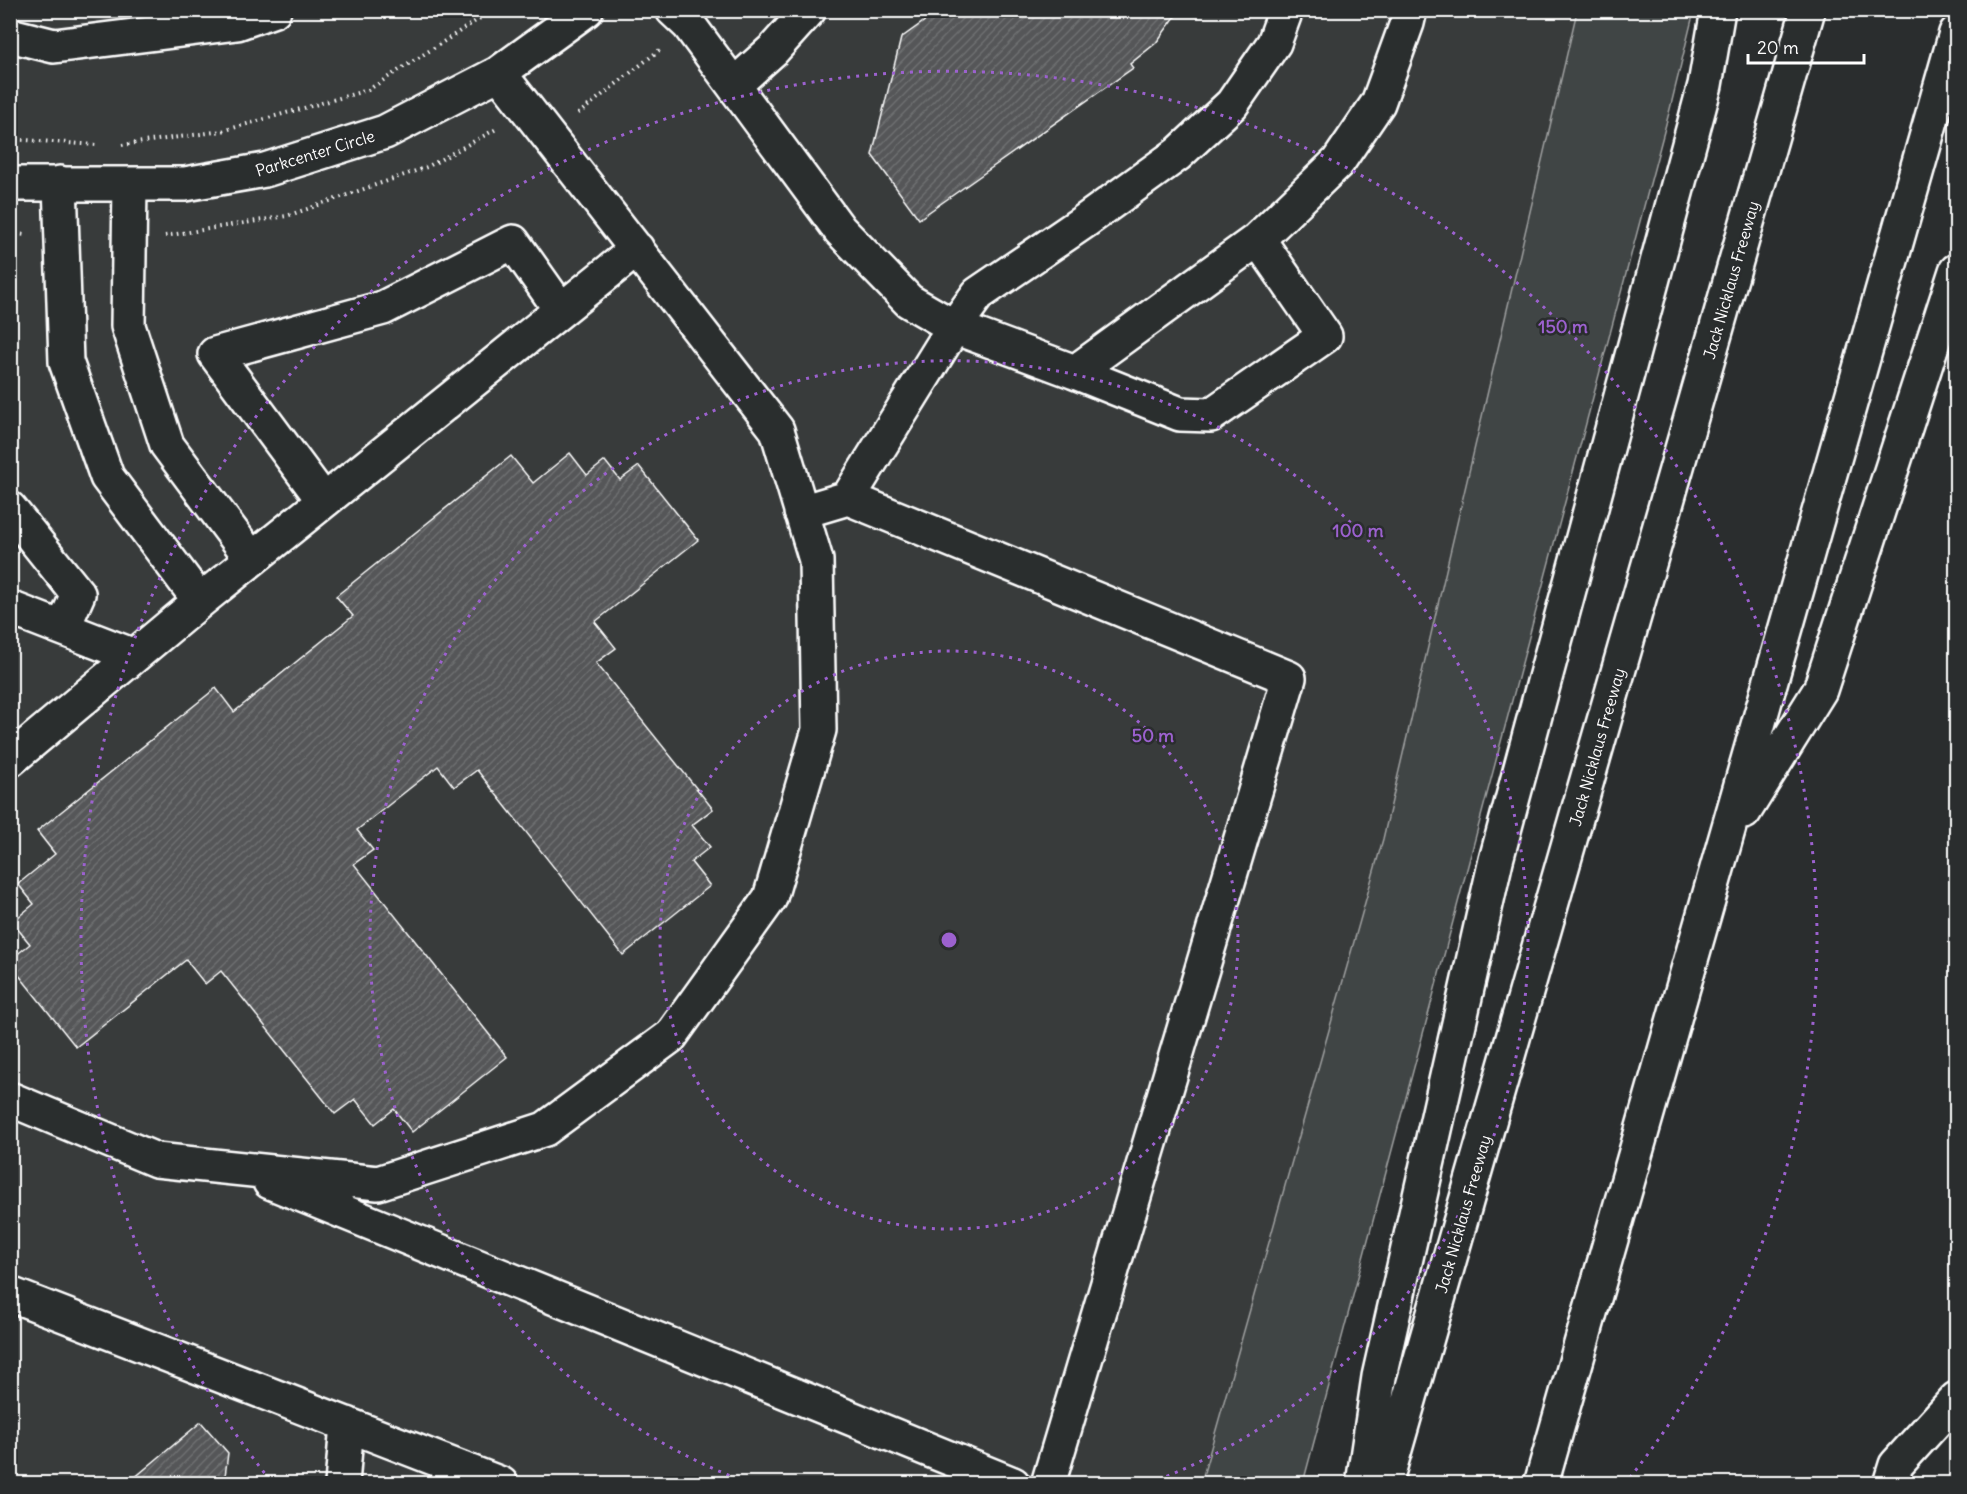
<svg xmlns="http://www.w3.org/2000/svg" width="1967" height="1494" font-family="Delius,sans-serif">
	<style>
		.built { fill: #373a3b }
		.grass { fill: #414445; stroke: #a0a2a2; stroke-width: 1.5 }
		.building { fill: url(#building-hatch); stroke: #fff; stroke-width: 1.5 }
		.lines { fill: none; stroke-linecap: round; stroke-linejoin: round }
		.minor-casing { stroke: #fff; stroke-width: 38 }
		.highway-casing { stroke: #fff; stroke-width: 38 }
		.path { stroke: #fff; stroke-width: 4; stroke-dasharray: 1.5 4.5; stroke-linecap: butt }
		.minor { stroke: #2a2d2e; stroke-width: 33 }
		.highway { stroke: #2a2d2e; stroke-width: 33 }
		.ring { fill: none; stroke: #9c61cf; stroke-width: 3; stroke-dasharray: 3 6 }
		.labels { text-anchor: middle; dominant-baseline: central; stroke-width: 5; stroke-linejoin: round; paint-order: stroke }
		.street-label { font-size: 16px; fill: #fff; stroke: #2a2d2e }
		.centre { fill: #9c61cf; stroke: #2a2d2e; stroke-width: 3 }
		.ring-label { font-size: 18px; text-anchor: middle; font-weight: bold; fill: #9c61cf; stroke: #2a2d2e; stroke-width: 5; stroke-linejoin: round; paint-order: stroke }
	</style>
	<defs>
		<pattern id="building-hatch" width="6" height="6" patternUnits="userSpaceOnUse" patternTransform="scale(1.5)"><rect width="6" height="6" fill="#555758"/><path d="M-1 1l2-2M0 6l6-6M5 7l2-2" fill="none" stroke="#6e7071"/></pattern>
	</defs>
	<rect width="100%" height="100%" fill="#2a2d2e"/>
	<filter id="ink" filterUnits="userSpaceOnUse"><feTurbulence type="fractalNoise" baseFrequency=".0167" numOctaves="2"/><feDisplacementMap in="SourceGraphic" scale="12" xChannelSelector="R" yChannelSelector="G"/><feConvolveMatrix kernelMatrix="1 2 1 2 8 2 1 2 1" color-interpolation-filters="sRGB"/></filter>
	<g filter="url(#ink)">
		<path class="built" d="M10,11H1577L1383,839L1201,1483H11Z"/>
		<path class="grass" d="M1577,11H1694L1670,109L1303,1483H1201L1383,839Z"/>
		<path class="building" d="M940,10H1180L1156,43L1130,64L1133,68L919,219L872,155L901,38Z
			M570,453L587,475L605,461L620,480L639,466L698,540L595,622L616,648L596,663L713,809L692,825L710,847L691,862L710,886L623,955L477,770L454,787L438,766L357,830L373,850L354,864L507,1057L412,1132L394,1109L375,1124L355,1099L335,1114L221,971L205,984L186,960L76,1047L10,964V960L30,944L12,922L34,904L18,884L55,854L37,831L216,688L234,712L353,616L336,596L511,456L533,483Z
			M201,1422L228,1453L224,1484H127Z"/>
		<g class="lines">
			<defs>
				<path id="minor" d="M673,10L689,25L840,230L909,301L954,327L1075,372L1180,414L1211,415L1325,336L1258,239
					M10,35L54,46L237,23L274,10
					M734,85L773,50L809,10
					M60,183L66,362L107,477L200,601
					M10,184H185L265,170L385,132L499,73L586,10
					M130,184L128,326L167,445L252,559
					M1075,372L1258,239L1338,162L1378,103L1407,23L1410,10
					M848,498L954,327L978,294L1085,221L1178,154L1232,104L1274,43L1286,10
					M324,501L215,354L383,308L513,242L561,310
					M10,509L78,594L63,628
					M801,512L848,498L1289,678L1048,1484
					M10,608L134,656
					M10,760L200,601L637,249
					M10,1099L156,1160L378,1183L545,1129L671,1036L770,898L819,730L816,560L777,430L499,73
					M270,1182L1013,1484
					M10,1294L501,1484
					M342,1484L347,1424
					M1890,1484L1896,1465L1956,1399"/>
				<path id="highway" d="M1744,812L1820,690L1956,271
					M1363,1484L1379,1377L1496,860L1705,85L1718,10
					M1385,1484L1808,10
					M1541,1484L1956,33"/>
			</defs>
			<use href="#minor" class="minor-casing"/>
			<use href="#highway" class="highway-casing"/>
			<path class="path" d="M578,114L662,48
				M10,139L96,145
				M122,145L222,131L368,90L493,10
				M10,233L25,235
				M165,236L287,216L427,167L498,128"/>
			<use href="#minor" class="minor"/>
			<use href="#highway" class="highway"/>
		</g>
	</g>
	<g class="ring">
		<circle cx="949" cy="940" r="289"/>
		<path d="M746 1482A579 579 0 1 1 1152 1482"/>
		<path d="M270 1480A868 868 0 1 1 1628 1480"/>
	</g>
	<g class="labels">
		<g class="street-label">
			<text transform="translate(315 153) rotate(-17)">Parkcenter Circle</text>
			<text transform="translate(1731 280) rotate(-74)">Jack Nicklaus Freeway</text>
			<text transform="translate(1597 747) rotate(-74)">Jack Nicklaus Freeway</text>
			<text transform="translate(1463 1214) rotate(-74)">Jack Nicklaus Freeway</text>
		</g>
	</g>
	<circle cx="949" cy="940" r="9" class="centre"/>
	<g class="ring-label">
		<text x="1563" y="333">150 m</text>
		<text x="1358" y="537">100 m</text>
		<text x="1153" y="742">50 m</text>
	</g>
	<rect width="1967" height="1494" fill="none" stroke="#2a2d2e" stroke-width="36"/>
	<rect x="18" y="18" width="1931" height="1458" fill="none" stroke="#fff" stroke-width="2" filter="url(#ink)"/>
	<path d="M1748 54v9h116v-9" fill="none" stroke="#ffffff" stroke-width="3"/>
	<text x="1757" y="54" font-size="18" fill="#ffffff" stroke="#2a2d2e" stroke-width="4.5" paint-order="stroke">20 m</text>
</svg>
